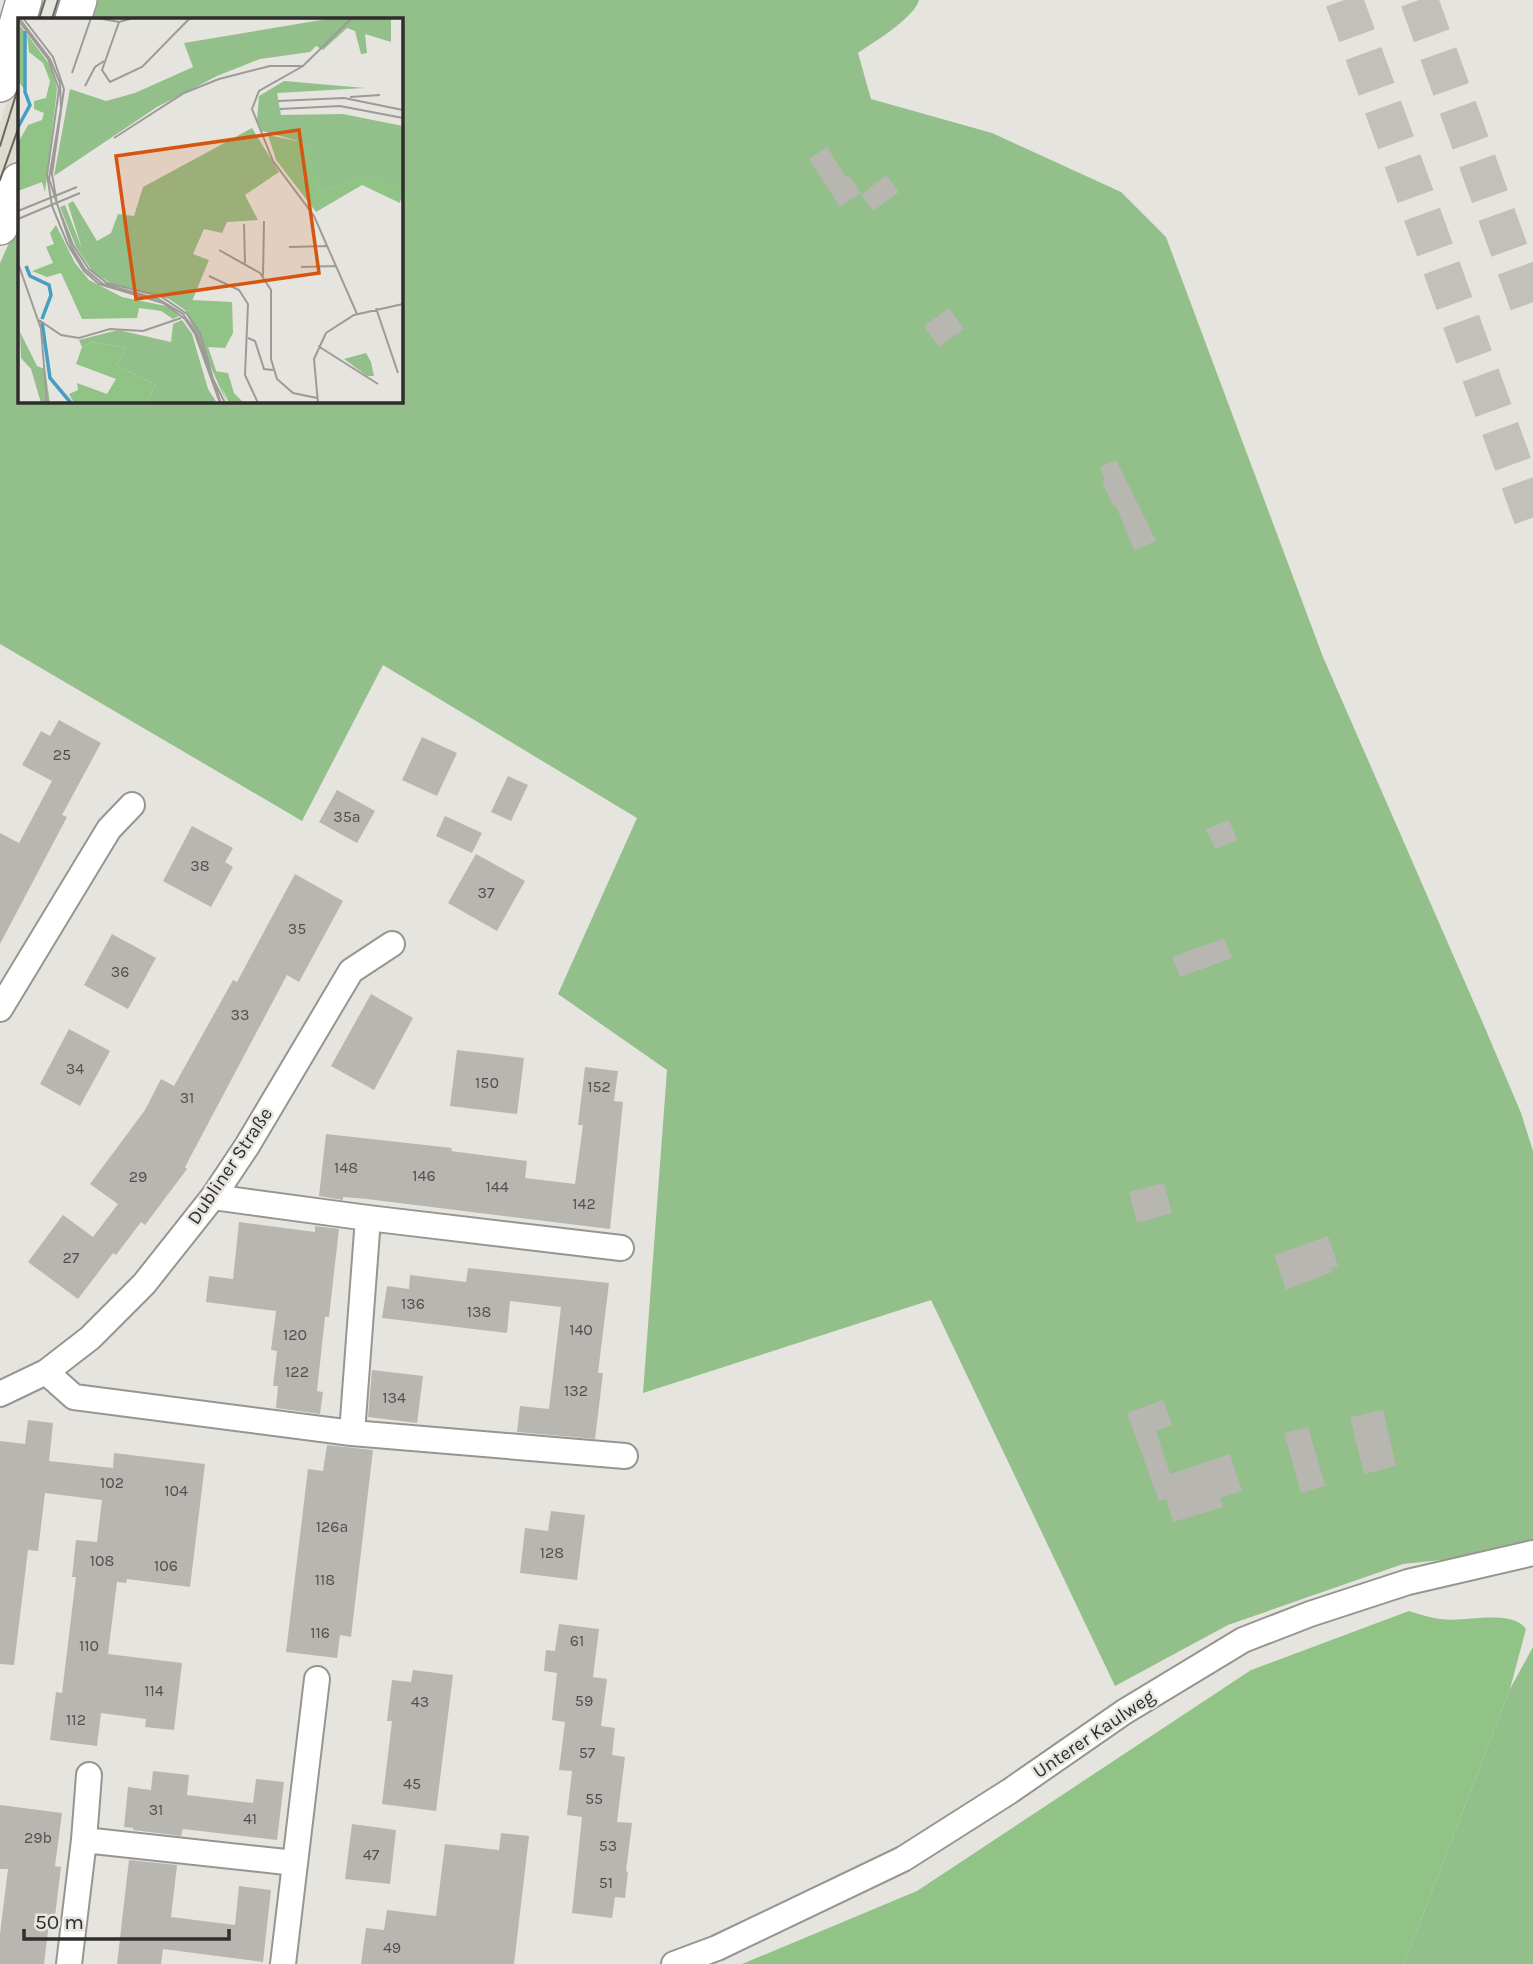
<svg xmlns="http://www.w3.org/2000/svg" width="1533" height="1964" font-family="Karla,sans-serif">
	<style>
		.built { fill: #dedacd }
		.green { fill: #93bf8b }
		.forest { fill: #91c387 }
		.building { fill: #b8b6b1 }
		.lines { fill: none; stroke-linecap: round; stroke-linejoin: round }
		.highway-tunnel { stroke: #c1c0ba; stroke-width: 38; stroke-dasharray: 38 19; stroke-linecap: butt }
		.street-casing { stroke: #979590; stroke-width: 28 }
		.secondary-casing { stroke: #979590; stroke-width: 38 }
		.street { stroke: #fff; stroke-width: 24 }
		.secondary { stroke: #fff; stroke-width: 35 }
		.tram { stroke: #666561; stroke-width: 2 }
		.labels { text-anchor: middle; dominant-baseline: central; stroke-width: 5; stroke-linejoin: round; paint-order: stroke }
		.number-label { font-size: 16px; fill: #51504d }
		.street-label { font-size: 19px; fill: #2f2e2c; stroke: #e6e4de }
		.inset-river { fill: none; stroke: #469fc3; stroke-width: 3.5 }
		.inset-road { fill: none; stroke: #9d9b97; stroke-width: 2 }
		.view { fill: #d6550f; fill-opacity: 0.15; stroke: #d6550f; stroke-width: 3.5 }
		.inset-edge { fill: none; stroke: #2f2e2c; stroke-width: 3.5 }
	</style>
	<rect width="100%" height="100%" fill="#e6e4de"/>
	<path class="built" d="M19,62V146L0,198V124Z"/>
	<path class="green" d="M91,0H919C914,18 874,42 858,53L871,99L992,133L1121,192L1166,237L1323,657L1485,1028L1521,1113L1533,1151V1540L1519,1552L1403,1564L1228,1625L1115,1686L931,1300L643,1393L667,1070L558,994L637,818L383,665L302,821L0,644V263L19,221V401H401V19H85Z
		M1533,1647V1964H1404L1510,1689Z"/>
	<path class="forest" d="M1409,1611C1419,1614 1430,1618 1441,1619C1464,1623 1511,1608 1526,1629L1510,1689L1404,1964H742L917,1891L1251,1670Z"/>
	<path class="building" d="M827,147L846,177L849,176L861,193L840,207L809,159Z
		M886,175L899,192L873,211L861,195Z
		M949,308L964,329L939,347L924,326Z
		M1116,460L1156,541L1134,550L1116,506L1114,507L1102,482L1105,480L1100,467Z
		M59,720L101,743L62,815L67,817L0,944V833L19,843L52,781L22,765L41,731L50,736Z
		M422,737L457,753L437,796L402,780Z
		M508,776L528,785L511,821L491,812Z
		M337,790L375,811L357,843L319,822Z
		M445,816L482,833L472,853L436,836Z
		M1229,820L1237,840L1215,849L1206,829Z
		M192,826L233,848L225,862L233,867L211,907L163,881Z
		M476,854L525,881L497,931L448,903Z
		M295,874L343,901L299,982L287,975L185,1167L187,1169L145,1225L141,1222L116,1255L113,1253L78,1299L28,1262L63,1215L93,1237L118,1204L90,1184L145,1110L161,1079L174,1086L233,980L237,982Z
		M112,934L156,958L128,1009L84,985Z
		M1224,938L1232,958L1180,977L1172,957Z
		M371,994L413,1018L374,1090L331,1066Z
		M69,1029L110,1051L80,1106L40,1084Z
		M457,1050L524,1058L517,1114L450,1106Z
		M585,1067L618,1071L614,1101L623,1102L610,1229L367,1199L343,1197V1200L319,1196L326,1134L452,1148L451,1151L527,1161L525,1178L575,1184L583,1125H578Z
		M1164,1183L1172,1213L1137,1223L1129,1192Z
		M239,1222L315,1232V1226L339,1229L329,1317H325L317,1391L323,1392L320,1414L276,1408L278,1386H273L277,1351L271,1350L276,1311L206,1302L209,1276L233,1279Z
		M1328,1236L1338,1266L1331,1268L1332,1272L1286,1290L1274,1255Z
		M468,1268L609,1283L598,1373H603L595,1439L517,1432L520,1406L549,1409L561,1307L510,1301L507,1333L382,1318L387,1286L409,1289L410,1275L466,1282Z
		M372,1370L423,1376L417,1423L368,1417Z
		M1163,1400L1172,1425L1156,1431L1170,1474L1230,1454L1242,1491L1220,1498L1223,1507L1173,1522L1166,1499L1159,1501L1127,1413Z
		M1383,1410L1396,1466L1364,1474L1350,1417Z
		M28,1420L53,1423L49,1461L113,1468L114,1453L205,1464L190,1587L127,1579L126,1583L117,1582L108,1654L182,1663L174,1730L145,1727L146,1719L101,1713L97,1746L50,1740L56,1692L62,1693L76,1577H72L76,1540L97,1542L102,1500L45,1493L38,1551L28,1550L14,1665L0,1664V1441L25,1444Z
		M1308,1427L1325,1486L1301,1493L1284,1433Z
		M327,1445L373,1450L351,1637L340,1635L337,1658L286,1652L308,1469L323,1471Z
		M551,1511L585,1515L577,1580L520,1573L525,1528L548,1531Z
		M559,1624L599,1629L593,1677L607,1679L601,1726L615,1728L612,1755L625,1757L617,1822L632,1823L626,1871L628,1872L625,1898L615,1897L612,1918L572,1913L582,1817L567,1815L572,1771L559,1770L565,1722L552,1720L557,1673L544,1671L546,1650L555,1651Z
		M413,1670L453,1675L436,1811L382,1804L392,1721H387L392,1680L411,1682Z
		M153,1771L189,1775L187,1795L253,1803L256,1779L284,1782L277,1840L183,1829L181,1836L133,1830V1828L124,1827L128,1787L151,1790Z
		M0,1805L62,1813L55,1866L61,1867L55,1916L50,1915L44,1964H0V1934L8,1869H0Z
		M352,1824L396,1830L390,1884L345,1879Z
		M501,1833L529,1836L514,1964H361L366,1928L384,1930L387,1910L436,1916L445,1844L499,1850Z
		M129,1860L177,1865L171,1917L235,1925L239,1886L271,1890L263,1962L163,1949L161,1964H117Z"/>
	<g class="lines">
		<path class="highway-tunnel" d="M1344,0L1533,519
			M1419,0L1533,316"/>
		<defs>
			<path id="street" d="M0,1009L109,829L132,805
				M213,1197L368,1218L621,1248
				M46,1372L74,1397L352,1433L625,1456
				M0,1394L46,1372L90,1338L144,1284L213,1197L247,1146L351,971L392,944
				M352,1433L368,1218
				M84,1840L295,1863
				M69,1964L84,1840L89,1775
				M283,1964L317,1679
				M674,1964L717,1948L903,1859L1010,1791L1124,1712L1243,1640L1310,1614L1408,1582L1533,1553"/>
			<path id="secondary" d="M73,19L79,0
				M0,84L24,0
				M0,227L19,181"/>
		</defs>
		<use href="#street" class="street-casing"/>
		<use href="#secondary" class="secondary-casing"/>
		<use href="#street" class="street"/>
		<use href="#secondary" class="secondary"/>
		<path class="tram" d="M39,19L45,0
			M52,19L58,0
			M0,146L19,85
			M0,180L19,126"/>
	</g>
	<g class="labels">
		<g class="number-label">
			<text x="62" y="754">25</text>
			<text x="347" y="816">35a</text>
			<text x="200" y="865">38</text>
			<text x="486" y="892">37</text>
			<text x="297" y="928">35</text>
			<text x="120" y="971">36</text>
			<text x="240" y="1014">33</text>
			<text x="75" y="1068">34</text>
			<text x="487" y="1082">150</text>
			<text x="599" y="1086">152</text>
			<text x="187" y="1097">31</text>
			<text x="346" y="1167">148</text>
			<text x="424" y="1175">146</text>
			<text x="138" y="1176">29</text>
			<text x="497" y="1186">144</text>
			<text x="584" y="1203">142</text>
			<text x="71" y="1257">27</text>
			<text x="413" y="1303">136</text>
			<text x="479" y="1311">138</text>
			<text x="581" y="1329">140</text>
			<text x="295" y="1334">120</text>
			<text x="297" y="1371">122</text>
			<text x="576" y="1390">132</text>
			<text x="394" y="1397">134</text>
			<text x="112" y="1482">102</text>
			<text x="176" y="1490">104</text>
			<text x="332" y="1526">126a</text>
			<text x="552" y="1552">128</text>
			<text x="102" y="1560">108</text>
			<text x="166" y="1565">106</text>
			<text x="325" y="1579">118</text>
			<text x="320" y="1632">116</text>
			<text x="577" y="1640">61</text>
			<text x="89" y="1645">110</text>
			<text x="154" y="1690">114</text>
			<text x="584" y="1700">59</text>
			<text x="420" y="1701">43</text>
			<text x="76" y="1719">112</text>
			<text x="587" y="1752">57</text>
			<text x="412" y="1783">45</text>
			<text x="594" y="1798">55</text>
			<text x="156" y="1809">31</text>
			<text x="250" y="1818">41</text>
			<text x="38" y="1837">29b</text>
			<text x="608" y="1845">53</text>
			<text x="371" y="1854">47</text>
			<text x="606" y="1882">51</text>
			<text x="392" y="1947">49</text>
		</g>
		<g class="street-label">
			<text transform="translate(230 1166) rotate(-56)">Dubliner Straße</text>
			<text transform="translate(1094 1734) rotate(-34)">Unterer Kaulweg</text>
		</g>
	</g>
	<g transform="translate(18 18)">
		<rect width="385" height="385" fill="#e6e4de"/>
		<path d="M315,0H373V24L347,16L349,35L343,36L337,13L329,10L305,32L298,28L292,34L242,41L199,58L139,89L36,158L52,71L88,83L117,75L175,49L166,25ZM266,63L347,70L259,75L263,97L325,96L385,108V187L379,176L382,169H362L364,161H338L302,175L290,131L284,124L244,113L239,102L241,78ZM234,110L261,154L227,177L240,202L209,204L204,215L186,211L175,236L191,242L170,293L184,311L209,385L167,292L151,281L94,266L75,254L58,229L42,189L47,187L64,231L50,186L55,183L79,223L93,215L100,196L116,198L125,169ZM164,302L174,316L190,371L199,385H128L138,367L98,347L109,330L74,324L64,329L61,322L100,312L153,324L155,306ZM2,314L19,348L27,351L32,385H23L13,351L3,340ZM348,335L353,344L356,358H349L326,341Z" fill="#93bf8b"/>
		<path d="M0,5L7,14V72L0,63ZM9,16L34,50L39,71L27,174L24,164L0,173L1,123L10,107L24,102L26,95L16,91V83L28,80L32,63L25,45L11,34ZM250,117L284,124L291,131L302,175L337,161L365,160L363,169L370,163L382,169V185L344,167L298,194L258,142ZM38,207L57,245L71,262L104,279L148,288L161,298L155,301L143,293L121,290L119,300L64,301L43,255L29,259L14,253L35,245L28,229L36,226L32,215ZM174,282L214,284L215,315L207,330L190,329L170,293ZM74,324L109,330L98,347L138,367L128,385H56L51,376L60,372L59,365L89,376L98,361L58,346L64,329ZM196,353L210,355L216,375L226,385H211Z" fill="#91c387"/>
		<path class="inset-river" d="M0,109L12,87L7,74V13M8,248L12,258L31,267L33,277L24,301M24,304L32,360L53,385"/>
		<path class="inset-road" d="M1,0L32,41L42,65L43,90L31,161L53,228L67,251L85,266L140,281L165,296L179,316L203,385M5,0L35,39L46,71L34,156L39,186L55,227L71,251L89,265L142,278L169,296L182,315L195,361L207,385M80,0L101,4L115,0M334,0L285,48L241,73L234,91L255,143L296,198L339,296M0,2L30,41L41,71L29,157L34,188L50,227L66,253L81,266L145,285L167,301L177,316L202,385M101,4L84,52L92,64L124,49L172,0M54,55L73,0M67,68L77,49L86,43M332,79L362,77M260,83L326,80L385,92M262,91L322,88L385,100M96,120L166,75L201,61L252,48H285M0,193L59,169M0,201L62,175M226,206L227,245M271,229L310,228M201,232L242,255L253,272V341L259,361L275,375L299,380M0,245L23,311L29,385M283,249L318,248M191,258L221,272L230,286L227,357L240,385M245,258L246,203M358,290L380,355M21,302L43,317L61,320L92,311L125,313L163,300M230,320L237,323L246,351L255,352M300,328L360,366M300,385L296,341L308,315L336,297L385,286"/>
		<path class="view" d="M281,112L301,255L118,281L98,138Z"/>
		<rect width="385" height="385" class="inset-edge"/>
	</g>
	<path d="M24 1929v10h205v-10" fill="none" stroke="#2f2e2c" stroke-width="3.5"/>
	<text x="35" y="1929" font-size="21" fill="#2f2e2c" stroke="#e6e4de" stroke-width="5" paint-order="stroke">50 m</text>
</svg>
